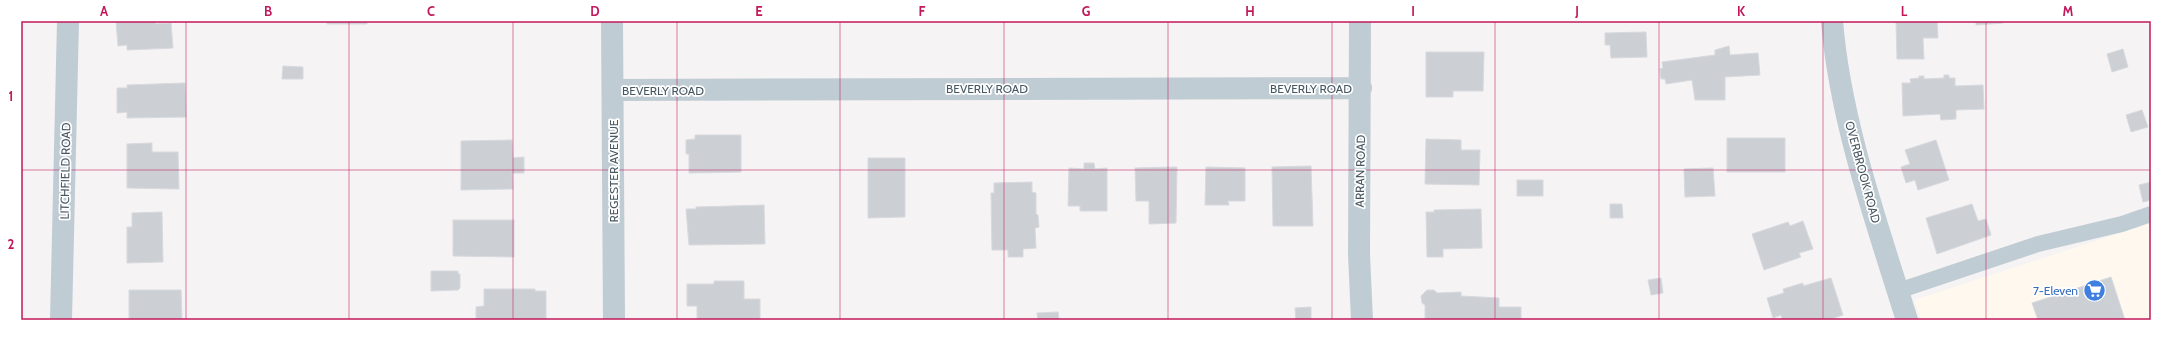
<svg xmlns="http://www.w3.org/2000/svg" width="2172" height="341" font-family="Cabin,sans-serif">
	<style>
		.commercial { fill: #fef8ee }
		.building { fill: #ccd0d5; stroke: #d7d9de }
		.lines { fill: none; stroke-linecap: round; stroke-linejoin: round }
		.lane { stroke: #c0ccd3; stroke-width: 16 }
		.street { stroke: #c0ccd3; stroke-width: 22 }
		.grid { fill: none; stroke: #c2185b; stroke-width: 1; stroke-opacity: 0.55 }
		.labels { text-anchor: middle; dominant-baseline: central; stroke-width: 3.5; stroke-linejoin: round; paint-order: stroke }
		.street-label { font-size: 12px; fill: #485863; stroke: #fff }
		.shop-label { font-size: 12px; fill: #366cbe; stroke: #fff; text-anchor: end }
		.neatline { fill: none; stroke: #c2185b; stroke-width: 1.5 }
		.grid-label { font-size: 13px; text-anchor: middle; font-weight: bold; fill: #c2185b }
	</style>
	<rect width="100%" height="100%" fill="#f5f3f3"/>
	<path class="commercial" d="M2151,223V320H1921L1914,300Z"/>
	<path class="building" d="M116,21H155L156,24L171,23L173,48L127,50V45L118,46Z
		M327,21H367V24H327Z
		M1896,21H1937L1938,38H1923L1924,59H1897Z
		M1976,21H2002L2003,23L1976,25Z
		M1646,32L1647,57L1611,58L1610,45H1605V33Z
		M1729,46L1730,55L1758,53L1760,75L1725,77V100H1695L1692,80L1666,84L1665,79H1661L1660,69L1663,68L1662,62L1715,55V50Z
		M2123,49L2128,67L2112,72L2107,54Z
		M1426,52H1484L1483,91H1453V97H1426Z
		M283,66L303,67V79H282Z
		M1944,75H1949V78H1955V86L1983,85L1984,109L1956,110V119L1941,120L1940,114L1903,116L1902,83H1911L1910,79L1919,78V76H1924V79L1944,78Z
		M185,83L186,117L127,118V112L117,113V88H127V85Z
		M2142,110L2148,127L2131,132L2126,115Z
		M695,135H741V172L689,173V154H686V140L695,139Z
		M1727,138H1785V172H1727Z
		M1426,139L1461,140V150H1480L1479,185L1425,184Z
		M512,140L513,158L524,157V173H512L513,189L461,190V141Z
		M1936,140L1949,180L1918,190L1915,180L1906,183L1901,167L1910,164L1905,150Z
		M152,143V152H178L179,189L127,188V144Z
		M868,158H905V217L868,218Z
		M1084,163H1094L1095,169L1107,168V211H1080V206H1068L1069,168L1084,169Z
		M1311,166L1313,226H1273L1272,167Z
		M1177,167L1176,223L1149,224V201H1136L1135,168Z
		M1206,167L1245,168V201H1228L1229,205H1205Z
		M1713,168L1715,196L1685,197L1684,169Z
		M1517,180H1543V196H1517Z
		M1032,182V192L1036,193V214L1038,215L1039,227L1035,228L1036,248L1023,249V257H1008V250H992L991,193H994V183Z
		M2151,182V200L2143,202L2139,185Z
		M1610,204H1622L1623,218H1610Z
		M1972,204L1978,221L1986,219L1991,235L1937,254L1926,218Z
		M764,205L765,244L689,245L686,209H696V207Z
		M1481,209L1482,248L1443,249V257H1427L1426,212H1434V210Z
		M162,212L163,262L127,263V227H132V213Z
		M453,220H514V257L453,256Z
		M1803,221L1813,249L1799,253L1801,257L1764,270L1752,234L1788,222L1790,226Z
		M431,271H458V274H460V288L458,290L431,291Z
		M2111,277L2125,320H2038L2032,303Z
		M1661,278L1663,293L1651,295L1648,280Z
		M1831,278L1843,315L1828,320H1782L1781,315L1773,318L1767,298L1784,293L1783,289L1803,283V286Z
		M714,281H744V299H760V320H697V306H687V284H714Z
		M484,289H535V291H546V320H476V307L484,306Z
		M129,290H181L182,320H129Z
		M1427,290H1434L1437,293L1461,292V296L1499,298V307H1521V320H1425V305L1422,303L1421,296Z
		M1311,307V320H1296L1295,308Z
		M1058,312L1059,320H1038L1037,313Z"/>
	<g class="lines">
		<path class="lane" d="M1898,291L2038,244L2122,224L2151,214"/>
		<path class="street" d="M612,21L614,320
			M1360,21L1359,254L1362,320
			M1832,21C1840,121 1877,224 1907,320
			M613,90L1361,88
			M61,320L68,21"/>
	</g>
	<path class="grid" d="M186,21V320M349,21V320M513,21V320M677,21V320M840,21V320M1004,21V320M1168,21V320M1332,21V320M1495,21V320M1659,21V320M1823,21V320M1986,21V320M21,170H2151"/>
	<defs>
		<symbol id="supermarket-disc" viewBox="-11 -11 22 22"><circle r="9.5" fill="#3f7fe0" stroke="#fff"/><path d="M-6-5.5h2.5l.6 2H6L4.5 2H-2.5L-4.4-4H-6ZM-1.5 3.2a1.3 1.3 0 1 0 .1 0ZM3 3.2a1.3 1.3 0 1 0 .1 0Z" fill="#fff"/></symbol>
	</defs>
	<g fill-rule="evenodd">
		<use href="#supermarket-disc" x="2082" y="278" width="25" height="25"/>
	</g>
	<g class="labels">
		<g class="street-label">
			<text x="987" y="88">BEVERLY ROAD</text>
			<text x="1311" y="88">BEVERLY ROAD</text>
			<text x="663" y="90">BEVERLY ROAD</text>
			<text transform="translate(65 171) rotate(-89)">LITCHFIELD ROAD</text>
			<text transform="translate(613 171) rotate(-90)">REGESTER AVENUE</text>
			<text transform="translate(1360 171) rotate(-89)">ARRAN ROAD</text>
			<text transform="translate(1863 172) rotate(75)">OVERBROOK ROAD</text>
		</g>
		<g class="shop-label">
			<text x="2078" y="290">7-Eleven</text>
		</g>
	</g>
	<rect width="2172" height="341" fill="none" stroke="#ffffff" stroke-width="44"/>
	<rect x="22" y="22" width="2128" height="297" class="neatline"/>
	<g class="grid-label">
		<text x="104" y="16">A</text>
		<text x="268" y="16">B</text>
		<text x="431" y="16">C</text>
		<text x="595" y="16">D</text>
		<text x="759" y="16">E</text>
		<text x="922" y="16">F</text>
		<text x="1086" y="16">G</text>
		<text x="1250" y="16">H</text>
		<text x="1413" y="16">I</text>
		<text x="1577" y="16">J</text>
		<text x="1741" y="16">K</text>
		<text x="1904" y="16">L</text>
		<text x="2068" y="16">M</text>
		<text x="11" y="101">1</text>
		<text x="11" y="249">2</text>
	</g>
</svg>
